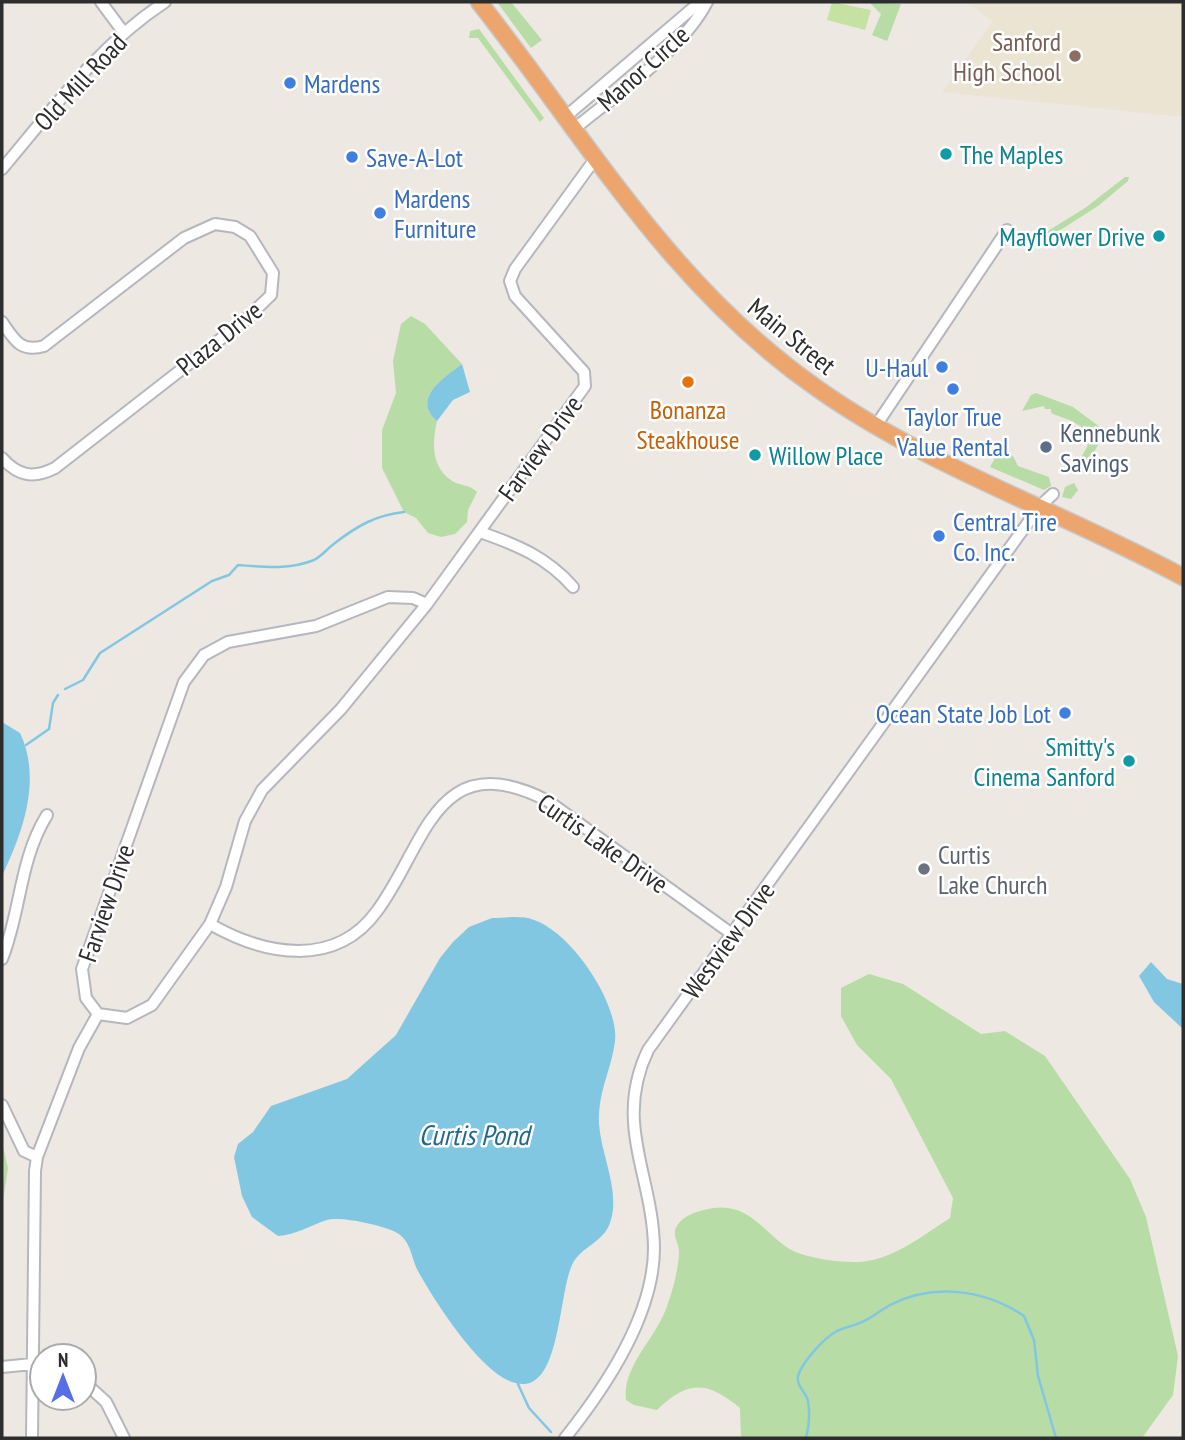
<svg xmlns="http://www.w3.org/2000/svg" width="1185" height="1440" font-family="'PT Sans Narrow',sans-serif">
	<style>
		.education { fill: #ece4d3 }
		.green { fill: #b7dca5 }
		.pitch { fill: #c6e2a2 }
		.water { fill: #82c7e2 }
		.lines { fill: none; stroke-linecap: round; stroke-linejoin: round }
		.stream { stroke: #82c7e2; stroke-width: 2.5 }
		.minor-casing { stroke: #b5b7bf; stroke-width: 14 }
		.highway-casing { stroke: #c8c8c8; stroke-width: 19 }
		.minor { stroke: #fff; stroke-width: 10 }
		.highway { stroke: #eca56d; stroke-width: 16 }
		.education-dot { fill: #8d6e63; stroke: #fff; stroke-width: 2.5 }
		.shop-dot { fill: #3f7fe0; stroke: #fff; stroke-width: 2.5 }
		.culture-dot { fill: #0f9aa8; stroke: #fff; stroke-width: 2.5 }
		.food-dot { fill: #e8710a; stroke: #fff; stroke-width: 2.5 }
		.service-dot { fill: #5c6f8a; stroke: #fff; stroke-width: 2.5 }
		.worship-dot { fill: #6b7280; stroke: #fff; stroke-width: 2.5 }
		.labels { text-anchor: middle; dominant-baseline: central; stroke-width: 5; stroke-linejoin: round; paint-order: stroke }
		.education-label { font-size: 26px; fill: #785e54; stroke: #fff; text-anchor: end }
		.street-label { font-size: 26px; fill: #2d2d2d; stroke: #fff }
		.shop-label { font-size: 26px; fill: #366cbe; stroke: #fff; text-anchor: start }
		.culture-label { font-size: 26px; fill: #0d838f; stroke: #fff; text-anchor: start }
		.food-label { font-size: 26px; fill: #c56008; stroke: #fff }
		.service-label { font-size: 26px; fill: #4e5e75; stroke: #fff; text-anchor: start }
		.worship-label { font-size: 26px; fill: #5b616d; stroke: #fff; text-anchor: start }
		.water-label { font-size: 28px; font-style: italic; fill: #1e6890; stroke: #fff }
	</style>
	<rect width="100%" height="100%" fill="#ede8e2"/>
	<path class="education" d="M966,2H1183V117L942,92L993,21Z"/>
	<path class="green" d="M497,2H511L542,40L531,48Z
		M869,2L901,4L887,41L872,35L881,14Z
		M479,29L544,118L540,122L478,38H469L470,31Z
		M1125,177H1129L1128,181L1098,206L1040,243H1033L1035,239L1085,208Z
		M411,316L425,324L462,364C443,378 411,399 437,421C432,443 431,467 452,481C460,486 469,484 477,492L468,510L467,522L455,534L441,537L428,533L416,518L404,512L382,468V430L396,393L393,361L401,324Z
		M1036,393L1073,407L1100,427L1098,445L1089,461L1092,470L1082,473L1077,469C1078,462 1082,456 1086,449C1097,426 1067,420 1051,413V409H1045L1044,406L1022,411L1031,395Z
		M1000,449L1013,456L1018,466L1049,477L1051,486L1044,490L990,467Z
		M1074,483L1078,490L1071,499L1062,497L1065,487Z
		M869,974L903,984L981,1034L1005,1031L1045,1056L1130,1179L1146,1217L1178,1356L1173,1395L1142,1438H741L740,1408C708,1382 689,1379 657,1410L634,1405L626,1400C622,1367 655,1339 666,1309C672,1293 679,1268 679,1252C679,1242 671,1235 677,1226C682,1217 694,1212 704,1210C754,1196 767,1244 801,1254C816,1259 838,1262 854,1262C889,1263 922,1236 950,1218L953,1198L891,1079L857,1045L841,1016V988Z
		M2,1143L8,1168L2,1207V1257Z"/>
	<path class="pitch" d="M832,2L871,10L865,30L827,20Z"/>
	<path class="water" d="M462,364L470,392L453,400L437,421C411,399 443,378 462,364Z
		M2,722L20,733C42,779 23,832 2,876Z
		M492,918C505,918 522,915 534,920C571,932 619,1003 615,1041C611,1072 598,1090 599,1124C601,1155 621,1192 610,1223C603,1243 581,1246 572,1265C560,1291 560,1369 532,1382C495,1400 433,1298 418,1271C411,1258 412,1244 399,1234C387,1226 341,1216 327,1220C311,1225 296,1235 278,1236L252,1217L242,1196L234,1157L238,1144L253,1132L271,1106L347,1079L396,1035L440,958L453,942L469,927Z
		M1151,962L1167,979L1183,984V1029L1154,1002L1139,976Z"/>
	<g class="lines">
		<path class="stream" d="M65,689L83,680L100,653L212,581L229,575L238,565C263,567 290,570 314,560C322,556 328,548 335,543C357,526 376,515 404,512
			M26,745L49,729L53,703L58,695
			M518,1384L529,1408L551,1432
			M806,1438C809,1427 810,1413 808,1401C806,1392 796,1386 798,1376C802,1362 824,1338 837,1331C845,1327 854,1326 862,1322C872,1318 881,1310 890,1305C933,1283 984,1289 1024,1316L1034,1340L1038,1376L1056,1438"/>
		<defs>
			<path id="minor" d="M101,2L124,33
				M564,118L700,2
				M573,130C616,94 682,51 707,2
				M2,169C52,110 99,45 165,2
				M2,322C14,339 20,353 44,346L184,238L215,224L235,227L250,236L273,273L271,295L245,320L55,468C33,479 18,476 2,458
				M875,427L1007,230
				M480,532C517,545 547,557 573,587
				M427,604L413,598L388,597L316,626L228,642L204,655L184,682L82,969L86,998L98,1014L127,1018L152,1005L210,924L226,887L245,821L262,790L341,709L427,604L585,386L584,372L515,296L510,281L515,269L595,159
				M210,924C264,955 335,969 377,911C426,845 436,743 548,801L732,934
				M2,959C21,912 19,860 47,815
				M2,1105L24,1151L37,1157
				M2,1367L42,1363
				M84,1382L106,1402L124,1438
				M32,1438L35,1171L37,1157L79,1048L98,1014
				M565,1438C605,1388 654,1315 654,1248C653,1175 613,1124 648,1050L1040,506L1053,494"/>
			<path id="highway" d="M479,2C588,140 670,286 818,389C930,468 1063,512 1183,577"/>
		</defs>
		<use href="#minor" class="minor-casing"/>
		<use href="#highway" class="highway-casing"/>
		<use href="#minor" class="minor"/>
		<use href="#highway" class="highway"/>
	</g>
	<circle class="education-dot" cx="1075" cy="56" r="7"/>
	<g class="shop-dot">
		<circle cx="290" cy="83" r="7"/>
		<circle cx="352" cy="157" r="7"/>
		<circle cx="380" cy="213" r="7"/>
		<circle cx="942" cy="367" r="7"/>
		<circle cx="953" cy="389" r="7"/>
		<circle cx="939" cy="536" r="7"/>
		<circle cx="1065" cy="713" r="7"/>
	</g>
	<g class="culture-dot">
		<circle cx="946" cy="154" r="7"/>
		<circle cx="1159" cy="236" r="7"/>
		<circle cx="755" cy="455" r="7"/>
		<circle cx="1129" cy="761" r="7"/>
	</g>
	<circle class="food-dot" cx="688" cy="382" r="7"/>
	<circle class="service-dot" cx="1046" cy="447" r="7"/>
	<circle class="worship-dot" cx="924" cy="869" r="7"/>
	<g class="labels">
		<g class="education-label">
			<text x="1061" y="41">Sanford<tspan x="1061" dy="30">High School</tspan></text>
		</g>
		<g class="street-label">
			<text transform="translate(643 68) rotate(-42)">Manor Circle</text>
			<text transform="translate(80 82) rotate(-47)">Old Mill Road</text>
			<text transform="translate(792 336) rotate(39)">Main Street</text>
			<text transform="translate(219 338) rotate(-39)">Plaza Drive</text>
			<text transform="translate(540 448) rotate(-54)">Farview Drive</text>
			<text transform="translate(603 843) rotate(35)">Curtis Lake Drive</text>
			<text transform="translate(106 903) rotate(-71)">Farview Drive</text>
			<text transform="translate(728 940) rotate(-54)">Westview Drive</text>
		</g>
		<g class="shop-label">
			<text x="304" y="83">Mardens</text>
			<text x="366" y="157">Save-A-Lot</text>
			<text x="394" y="198">Mardens<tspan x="394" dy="30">Furniture</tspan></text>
			<text x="928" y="367" text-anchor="end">U-Haul</text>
			<text x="953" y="416" text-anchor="middle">Taylor True<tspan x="953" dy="30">Value Rental</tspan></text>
			<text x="953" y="521">Central Tire<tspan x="953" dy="30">Co. Inc.</tspan></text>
			<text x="1051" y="713" text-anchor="end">Ocean State Job Lot</text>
		</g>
		<g class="culture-label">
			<text x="960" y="154">The Maples</text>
			<text x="1145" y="236" text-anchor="end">Mayflower Drive</text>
			<text x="769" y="455">Willow Place</text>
			<text x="1115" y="746" text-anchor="end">Smitty's<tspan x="1115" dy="30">Cinema Sanford</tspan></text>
		</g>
		<g class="food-label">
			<text x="688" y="409">Bonanza<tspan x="688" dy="30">Steakhouse</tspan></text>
		</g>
		<g class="service-label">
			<text x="1060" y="432">Kennebunk<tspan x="1060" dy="30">Savings</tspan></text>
		</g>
		<g class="worship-label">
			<text x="938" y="854">Curtis<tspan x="938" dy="30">Lake Church</tspan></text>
		</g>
		<g class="water-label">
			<text x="474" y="1134">Curtis Pond</text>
		</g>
	</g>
	<rect width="1185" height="1440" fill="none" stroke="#2d2d2d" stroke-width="7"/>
	<g transform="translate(63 1377)"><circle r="33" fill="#ffffff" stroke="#ababab" stroke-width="2"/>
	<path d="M0-5L12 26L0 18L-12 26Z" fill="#566fe6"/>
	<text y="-10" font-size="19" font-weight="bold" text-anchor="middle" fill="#2d2d2d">N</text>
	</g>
</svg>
